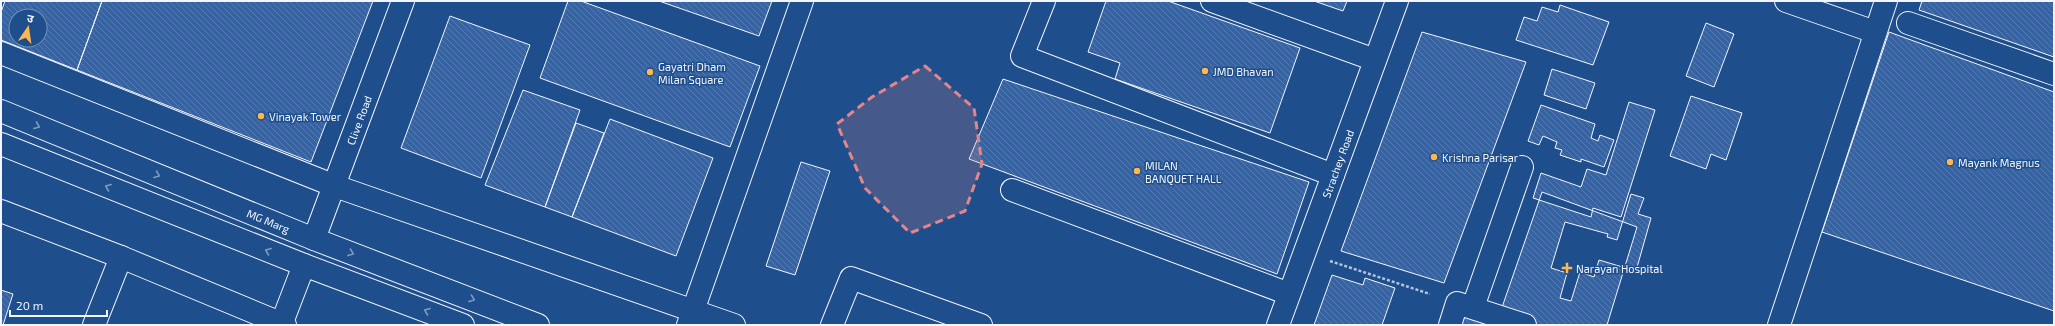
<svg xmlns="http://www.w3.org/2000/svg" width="2055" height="326" font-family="'Exo 2','Noto Sans Devanagari',sans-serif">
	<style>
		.building { fill: url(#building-back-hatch); stroke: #f2f6ff; fill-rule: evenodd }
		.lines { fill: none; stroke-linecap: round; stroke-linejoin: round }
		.minor-casing { stroke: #f2f6ff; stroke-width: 24 }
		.major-casing { stroke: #f2f6ff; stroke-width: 24 }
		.path { stroke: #b3c4dc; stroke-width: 2.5; stroke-dasharray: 3 2; stroke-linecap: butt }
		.minor { stroke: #1f4e8c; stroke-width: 22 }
		.major { stroke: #1f4e8c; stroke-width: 22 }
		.oneway { stroke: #7e9ac0 }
		.marked { fill: #e38589; fill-opacity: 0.2; stroke: #e38589; stroke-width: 3; stroke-dasharray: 8 5; stroke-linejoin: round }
		.poi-dot { fill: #ffb74d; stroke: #1f4e8c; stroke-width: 1.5 }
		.labels { text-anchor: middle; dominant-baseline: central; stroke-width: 3; stroke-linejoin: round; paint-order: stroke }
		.poi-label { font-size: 11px; fill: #f2f6ff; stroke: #1f4e8c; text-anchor: start }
		.street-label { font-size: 11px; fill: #f2f6ff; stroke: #1f4e8c }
	</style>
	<defs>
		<pattern id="building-back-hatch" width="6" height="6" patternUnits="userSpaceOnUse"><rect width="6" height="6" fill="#3563a3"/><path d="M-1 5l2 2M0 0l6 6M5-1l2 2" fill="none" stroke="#537ab1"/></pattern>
	</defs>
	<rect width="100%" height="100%" fill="#1f4e8c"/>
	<path class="building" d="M5,1H102L77,70L1,40V12ZM16,16H40V40H16Z
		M102,1H373L311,162L77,70Z
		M568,1H581L760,66L730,147L540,78Z
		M659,1H772L759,36Z
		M1106,1H1168L1300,48L1270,133L1115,79L1120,63L1088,52Z
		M1314,1H1347L1343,11Z
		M1922,1H2054V57L1919,10Z
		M1560,5L1609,22L1593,65L1516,40L1524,17L1537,21L1542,7L1558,12Z
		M450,16L530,45L481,178L401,148Z
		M1706,23L1734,34L1714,87L1686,76Z
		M1422,32L1526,62L1444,283L1341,251Z
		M1889,32L2054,92V311L1822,232Z
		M1552,69L1595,83L1586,109L1544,95Z
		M1003,79L1309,182L1277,274L969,159Z
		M523,90L580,110L545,207L485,185Z
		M1691,96L1742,113L1726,160L1711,154L1706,169L1670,156Z
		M1629,102L1655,110L1621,217L1593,208L1591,217L1533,198L1541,173L1581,187L1587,169L1606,175Z
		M1541,105L1595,124L1591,138L1598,141L1600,135L1614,140L1604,167L1581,159V162L1560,155L1562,150L1555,148L1557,142L1543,136L1539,145L1528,141Z
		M610,119L713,158L676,256L572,217Z
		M576,123L604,133L572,217L545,207Z
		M801,162L830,171L795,275L766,266Z
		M1542,192L1637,227L1607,325H1533L1499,316Z
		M1631,194L1644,198L1638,214L1651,218L1636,271L1599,260L1594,277L1580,272L1571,301L1560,298L1567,273L1551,268L1565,222L1608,234L1607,237L1617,240Z
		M1332,275L1363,285L1365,278L1395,288L1382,325H1314Z
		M1,290L13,294L3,325H1Z
		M1464,316L1494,325H1461Z"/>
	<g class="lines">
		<defs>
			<g id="minor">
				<path d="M1044,1L1022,56L1333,175"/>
				<path d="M1212,1L1375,60"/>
				<path d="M1786,1L1875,32"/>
				<path d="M1908,23L2054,74"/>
				<path d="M1,53L335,186L734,325"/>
				<path d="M1012,190L1289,294"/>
				<path d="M1,211L121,257L285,325"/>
				<path id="s1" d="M314,239L403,1"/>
				<path d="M1473,307L1522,167"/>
				<path d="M94,325L121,257"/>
				<path d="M281,325L304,265"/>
				<path d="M688,325L802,1"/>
				<path d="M832,325L851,278L981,325"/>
				<path id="s2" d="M1278,325L1397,1"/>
				<path d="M1450,325L1457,303L1525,325"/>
				<path d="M1779,325L1886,1"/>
			</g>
			<g id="major">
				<path id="s3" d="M1,111L314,239L538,325"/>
				<path d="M1,144L304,265L463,325"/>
			</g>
		</defs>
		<use href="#minor" class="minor-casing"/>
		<use href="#major" class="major-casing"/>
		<path class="path" d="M1330,261L1430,294"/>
		<use href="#minor" class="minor"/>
		<use href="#major" class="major"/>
	</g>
	<defs><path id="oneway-chevron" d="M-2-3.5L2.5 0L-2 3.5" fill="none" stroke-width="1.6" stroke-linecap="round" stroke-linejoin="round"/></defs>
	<g class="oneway">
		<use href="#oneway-chevron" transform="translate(37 126) rotate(22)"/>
		<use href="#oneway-chevron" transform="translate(157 175) rotate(22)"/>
		<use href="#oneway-chevron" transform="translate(108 187) rotate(-158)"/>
		<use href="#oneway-chevron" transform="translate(268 251) rotate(-158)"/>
		<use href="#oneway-chevron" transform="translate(351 253) rotate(21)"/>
		<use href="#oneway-chevron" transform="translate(472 299) rotate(21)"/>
		<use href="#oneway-chevron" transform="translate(427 311) rotate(-159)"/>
	</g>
	<path class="marked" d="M925,66L974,108L982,164L965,211L910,233L865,188L837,124L872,97Z"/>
	<g class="poi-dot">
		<circle cx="1205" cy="71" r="4"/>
		<circle cx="650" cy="72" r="4"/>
		<circle cx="261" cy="116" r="4"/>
		<circle cx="1434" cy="157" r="4"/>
		<circle cx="1950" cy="162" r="4"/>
		<circle cx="1137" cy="171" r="4"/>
		<path d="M1565 262h4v4h4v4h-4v4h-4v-4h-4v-4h4z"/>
	</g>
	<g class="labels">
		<g class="poi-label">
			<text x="658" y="66">Gayatri Dham<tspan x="658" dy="13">Milan Square</tspan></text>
			<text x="1213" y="71">JMD Bhavan</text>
			<text x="269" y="116">Vinayak Tower</text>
			<text x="1442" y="157">Krishna Parisar</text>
			<text x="1958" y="162">Mayank Magnus</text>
			<text x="1145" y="165">MILAN<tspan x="1145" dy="13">BANQUET HALL</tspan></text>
			<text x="1576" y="268">Narayan Hospital</text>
		</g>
		<g class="street-label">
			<text stroke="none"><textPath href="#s1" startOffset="127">Clive Road</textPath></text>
			<text stroke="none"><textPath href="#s2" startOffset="172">Strachey Road</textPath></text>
			<text stroke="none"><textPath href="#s3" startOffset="289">MG Marg</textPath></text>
		</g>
	</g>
	<rect width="2055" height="326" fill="none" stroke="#f2f6ff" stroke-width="4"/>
	<g transform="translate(28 28) rotate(13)"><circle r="19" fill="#1f4e8c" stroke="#7391ba"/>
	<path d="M0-3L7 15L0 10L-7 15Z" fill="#ffb74d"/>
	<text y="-6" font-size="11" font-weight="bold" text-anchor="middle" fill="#f2f6ff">उ</text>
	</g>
	<path d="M10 310v6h97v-6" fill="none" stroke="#f2f6ff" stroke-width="2"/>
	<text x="16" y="310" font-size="12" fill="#f2f6ff" stroke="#1f4e8c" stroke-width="3" paint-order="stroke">20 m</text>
</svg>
